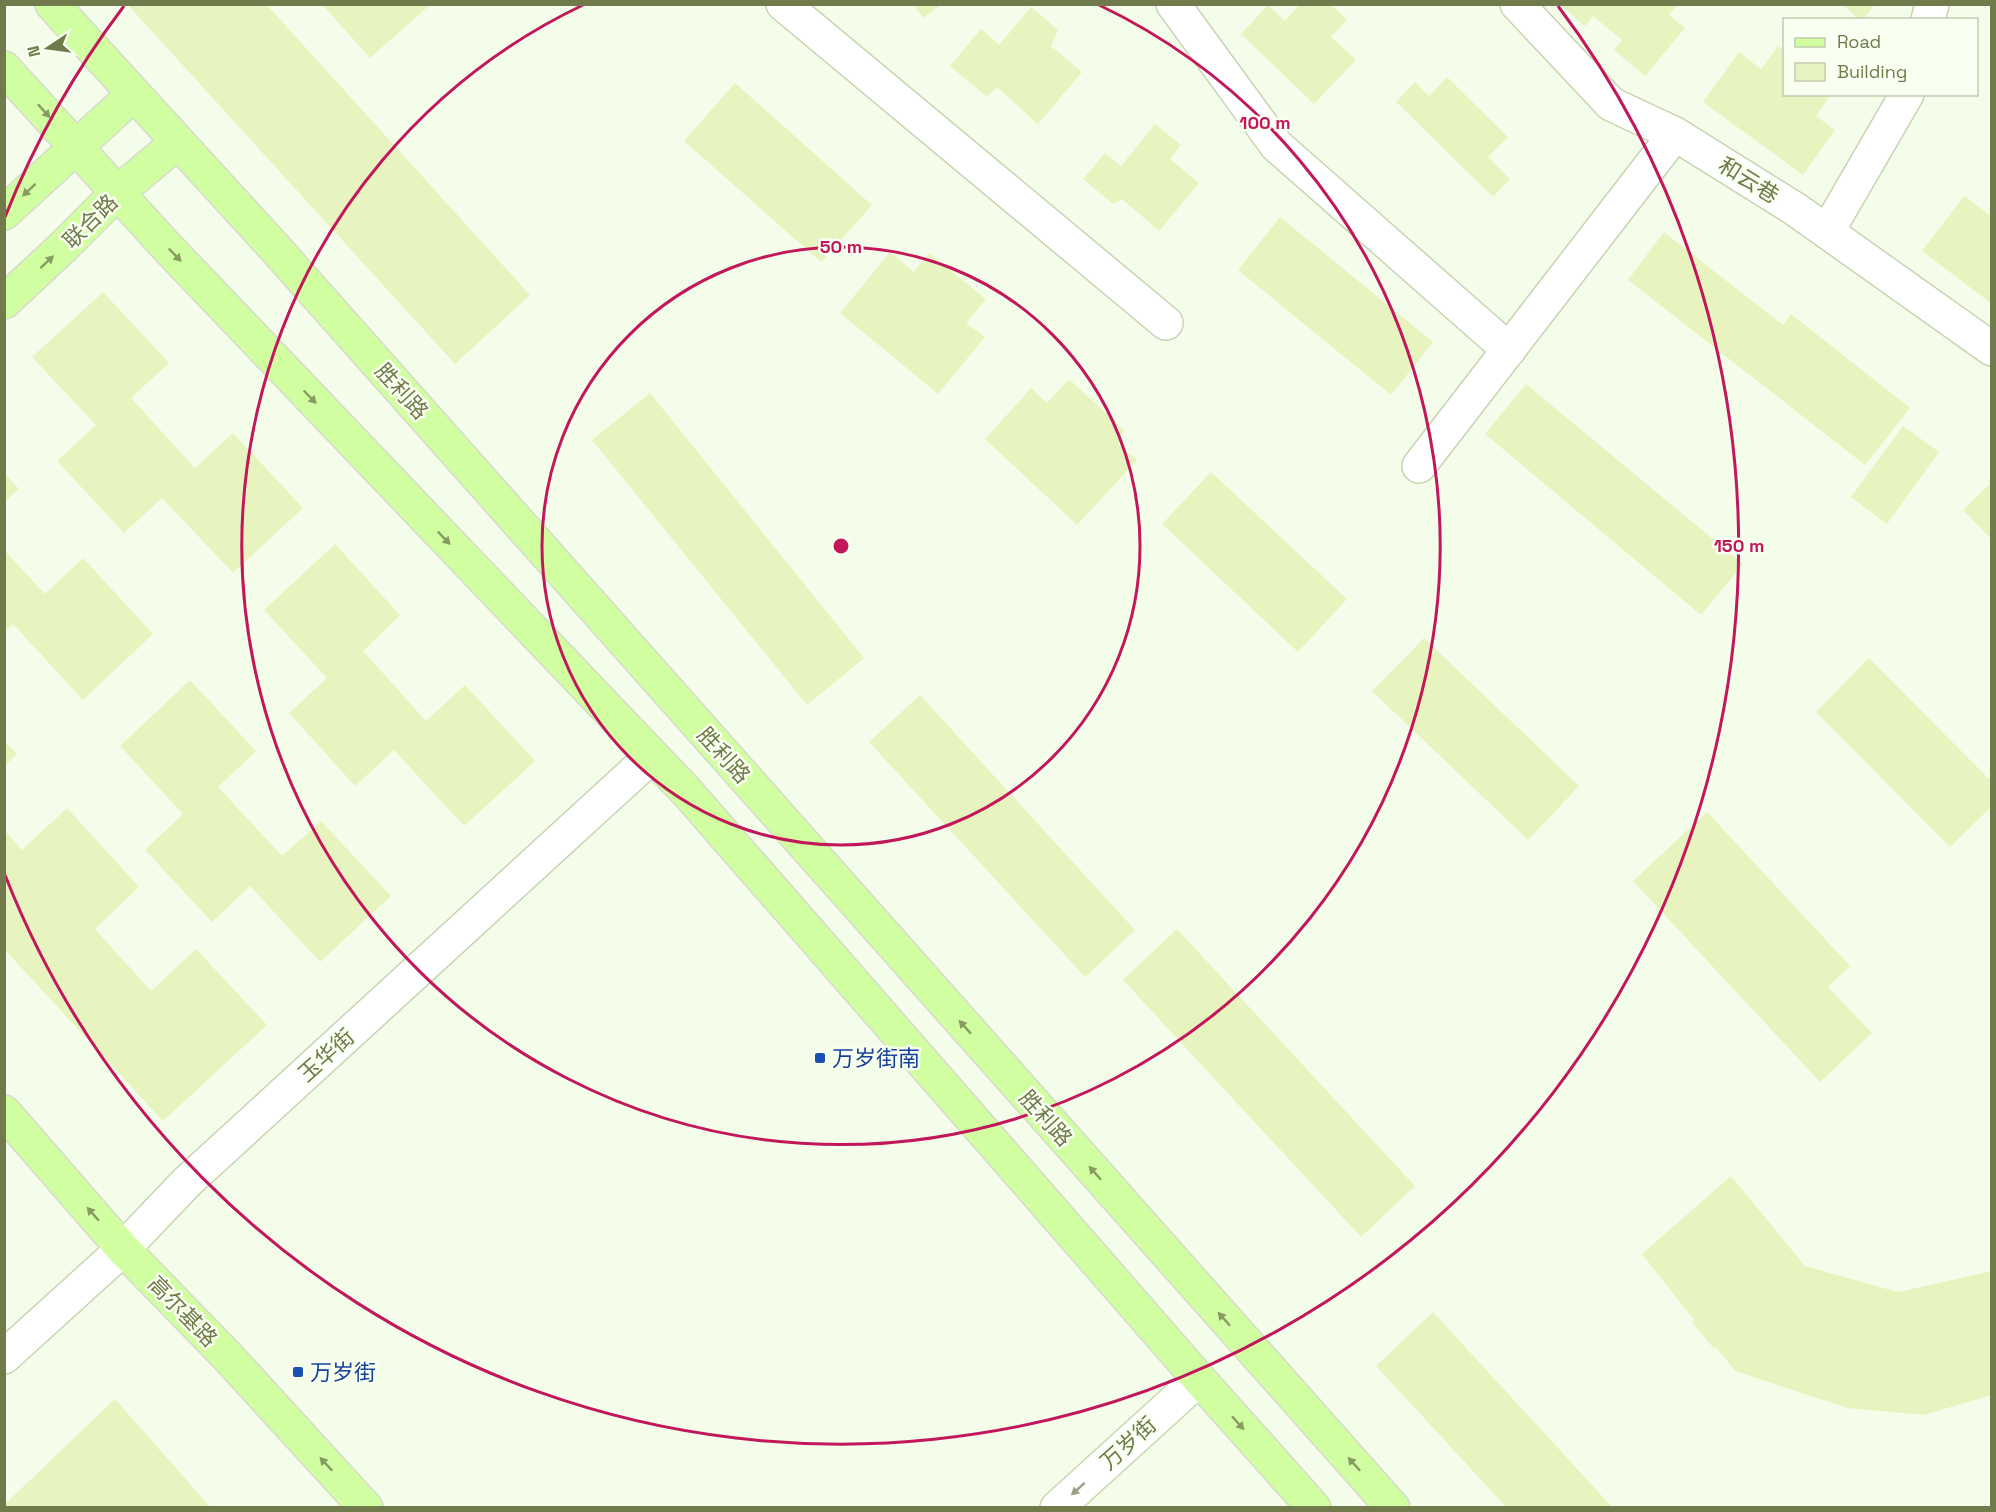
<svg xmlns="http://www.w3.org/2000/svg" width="1996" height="1512" font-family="'Space Grotesk','Noto Sans SC',sans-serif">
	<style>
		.building { fill: #e7f4c0 }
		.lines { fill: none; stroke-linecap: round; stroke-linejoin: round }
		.street-casing { stroke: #c9d3b1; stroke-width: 36 }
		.secondary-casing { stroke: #cad7ae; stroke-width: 36 }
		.primary-casing { stroke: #d7dacd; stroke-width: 36 }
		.street { stroke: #fff; stroke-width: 33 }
		.secondary { stroke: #fff; stroke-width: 33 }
		.primary { stroke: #d1fea1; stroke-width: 33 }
		.oneway { fill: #889b60 }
		.oneway2 { fill: #9ba281 }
		.ring { fill: none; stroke: #c2185b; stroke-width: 3 }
		.transit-dot { fill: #1a4fb4; stroke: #f9fff1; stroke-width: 2 }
		.labels { text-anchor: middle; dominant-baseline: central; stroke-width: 5; stroke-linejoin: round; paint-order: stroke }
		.street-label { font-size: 22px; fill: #707a4b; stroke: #f9fff1 }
		.transit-label { font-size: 22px; fill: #164399; stroke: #f9fff1; text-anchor: start }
		.centre { fill: #c2185b; stroke: #f9fff1; stroke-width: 3 }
		.ring-label { font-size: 18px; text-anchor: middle; font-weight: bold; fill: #c2185b; stroke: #f9fff1; stroke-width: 5; stroke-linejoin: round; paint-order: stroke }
	</style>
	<rect width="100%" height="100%" fill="#f4fdea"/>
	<path class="building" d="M127,4H266L530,295L455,364Z
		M322,4H431L370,58Z
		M913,4H942L923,18Z
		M1300,4H1330L1347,20L1331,37L1356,60L1314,104L1241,34L1268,5L1285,21Z
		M1559,4H1678L1669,15L1685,28L1645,76L1614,50L1622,40L1593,16L1585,26Z
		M1842,4H1875L1863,20H1859Z
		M1031,7L1058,30L1051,46L1082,72L1038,124L997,87L987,97L950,66L981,29L999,45Z
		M1778,46L1784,51V94H1831L1816,116L1835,130L1803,175L1703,102L1739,52L1761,69Z
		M1447,77L1508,137L1488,157L1510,179L1493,197L1396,102L1415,82L1429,96Z
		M735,83L872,205L821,262L684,141Z
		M1155,124L1181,145L1170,159L1199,183L1159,231L1122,199L1113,204L1083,179L1105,153L1121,166Z
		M1964,196L1992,217V304L1922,251Z
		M1280,217L1433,342L1391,395L1238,270Z
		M1664,232L1783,325L1791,314L1910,408L1865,465L1628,280Z
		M890,252L914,272L929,253L986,299L966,323L985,337L938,394L840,313Z
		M103,292L169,363L131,398L195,468L233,433L303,508L233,573L162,498L124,533L57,461L96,425L32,357Z
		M1069,379L1124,430L1118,444L1137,460L1077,525L985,439L1031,388L1047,403Z
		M1526,384L1743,564L1701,615L1485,434Z
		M650,393L864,658L807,705L592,440Z
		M1903,426L1939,452L1887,524L1851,497Z
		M1211,472L1347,599L1298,652L1162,524Z
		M4,473L19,489L4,502Z
		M1992,482V540L1963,510Z
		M335,544L400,615L363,651L426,721L465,685L535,761L464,826L394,750L355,786L289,713L327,678L264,610Z
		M4,550L45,594L83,558L153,634L83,700L13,624L4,631Z
		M1424,638L1579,786L1528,840L1372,691Z
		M1869,658L1992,782V806L1950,847L1816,712Z
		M190,680L256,751L218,787L282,856L321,821L391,896L320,962L250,886L212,922L145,850L183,814L120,746Z
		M920,695L1135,930L1085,977L869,742Z
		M4,741L17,754L4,766Z
		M67,808L139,887L95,929L151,991L196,949L267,1025L163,1121L4,949V830L22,850Z
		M1707,812L1850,966L1828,987L1872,1033L1820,1082L1633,881Z
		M1177,929L1415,1186L1361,1237L1123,980Z
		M1731,1176L1805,1266L1898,1292L1992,1271V1395L1924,1415L1847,1408L1735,1371L1716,1347L1714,1349L1692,1322L1694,1320L1642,1254Z
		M1433,1312L1613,1508H1507L1376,1366Z
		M115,1399L211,1508H4V1505Z"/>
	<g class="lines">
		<defs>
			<path id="street" d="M783,4L1166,323
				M1173,4L1276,145L1509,350
				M1517,4L1611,104L1675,134L1795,209L1992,349
				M1928,20L1932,4
				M1827,232L1907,94
				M1419,466L1675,134
				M4,1357L123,1249L187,1182L652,756"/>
			<path id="secondary" d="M1057,1508L1199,1379"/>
			<path id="primary" d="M52,4L275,248L1393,1508
				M4,68L167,247L687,792L1199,1379L1314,1508
				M4,213L134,94
				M4,302L63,247L117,193L178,142
				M4,1112L123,1249L228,1357L366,1508"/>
		</defs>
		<use href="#street" class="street-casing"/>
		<use href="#secondary" class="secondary-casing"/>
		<use href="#primary" class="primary-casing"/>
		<use href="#street" class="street"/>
		<use href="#secondary" class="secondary"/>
		<use href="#primary" class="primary"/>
	</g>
	<defs><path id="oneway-solid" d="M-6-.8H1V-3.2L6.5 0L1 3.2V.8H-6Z" transform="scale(1.5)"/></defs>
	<g class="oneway">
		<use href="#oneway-solid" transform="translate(44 111) rotate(48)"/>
		<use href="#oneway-solid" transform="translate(29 190) rotate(137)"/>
		<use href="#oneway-solid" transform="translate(175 255) rotate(46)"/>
		<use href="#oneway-solid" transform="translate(47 262) rotate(-43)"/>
		<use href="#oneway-solid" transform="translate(310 397) rotate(46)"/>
		<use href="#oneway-solid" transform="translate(444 538) rotate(46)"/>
		<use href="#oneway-solid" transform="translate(965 1027) rotate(-132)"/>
		<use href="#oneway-solid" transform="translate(1095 1173) rotate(-132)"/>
		<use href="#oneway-solid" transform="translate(93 1214) rotate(-131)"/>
		<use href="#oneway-solid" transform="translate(1224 1319) rotate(-132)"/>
		<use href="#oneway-solid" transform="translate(1238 1423) rotate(48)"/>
		<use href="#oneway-solid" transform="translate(326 1464) rotate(-133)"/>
		<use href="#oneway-solid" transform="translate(1354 1464) rotate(-132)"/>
	</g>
	<use class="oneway2" href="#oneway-solid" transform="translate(1078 1489) rotate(138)"/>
	<g class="ring">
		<circle cx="841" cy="546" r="299"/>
		<path d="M1099 5A599 599 0 1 1 583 5"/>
		<path d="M5 217A898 898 0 0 1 124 6M1558 6A898 898 0 1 1 5 875"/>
	</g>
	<g class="transit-dot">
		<rect x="814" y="1052" width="12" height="12" rx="3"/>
		<rect x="292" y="1366" width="12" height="12" rx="3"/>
	</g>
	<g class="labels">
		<g class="street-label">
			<text transform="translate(1749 180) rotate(32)">和云巷</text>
			<text transform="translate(90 221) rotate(-45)">联合路</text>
			<text transform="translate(402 391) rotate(48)">胜利路</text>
			<text transform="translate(724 755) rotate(48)">胜利路</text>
			<text transform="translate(326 1055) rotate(-42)">玉华街</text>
			<text transform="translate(1046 1118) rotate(48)">胜利路</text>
			<text transform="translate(183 1311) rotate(46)">高尔基路</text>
			<text transform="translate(1128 1443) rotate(-42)">万岁街</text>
		</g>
		<g class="transit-label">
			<text x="832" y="1058">万岁街南</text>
			<text x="310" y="1372">万岁街</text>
		</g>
	</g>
	<circle cx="841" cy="546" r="9" class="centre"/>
	<g class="ring-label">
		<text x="1265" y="129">100 m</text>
		<text x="841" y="253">50 m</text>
		<text x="1739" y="552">150 m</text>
	</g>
	<rect width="1996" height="1512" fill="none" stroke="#707a4b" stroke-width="12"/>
	<rect x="1783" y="18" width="195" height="78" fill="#f9fff1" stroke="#c2caaf" stroke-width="1.5"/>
	<rect x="1795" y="38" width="30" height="9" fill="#d1fea1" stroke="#c2caaf" stroke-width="1.5"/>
	<text x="1837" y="48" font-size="18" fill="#707a4b">Road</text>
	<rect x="1795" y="63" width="30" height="18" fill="#e7f4c0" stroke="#c2caaf" stroke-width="1.5"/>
	<text x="1837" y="78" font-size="18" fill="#707a4b">Building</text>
	<g transform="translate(48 48) rotate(257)" stroke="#f9fff1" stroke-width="4.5" paint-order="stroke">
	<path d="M0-4.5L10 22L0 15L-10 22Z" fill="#707a4b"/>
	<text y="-9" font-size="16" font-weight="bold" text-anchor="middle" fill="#707a4b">N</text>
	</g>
</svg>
